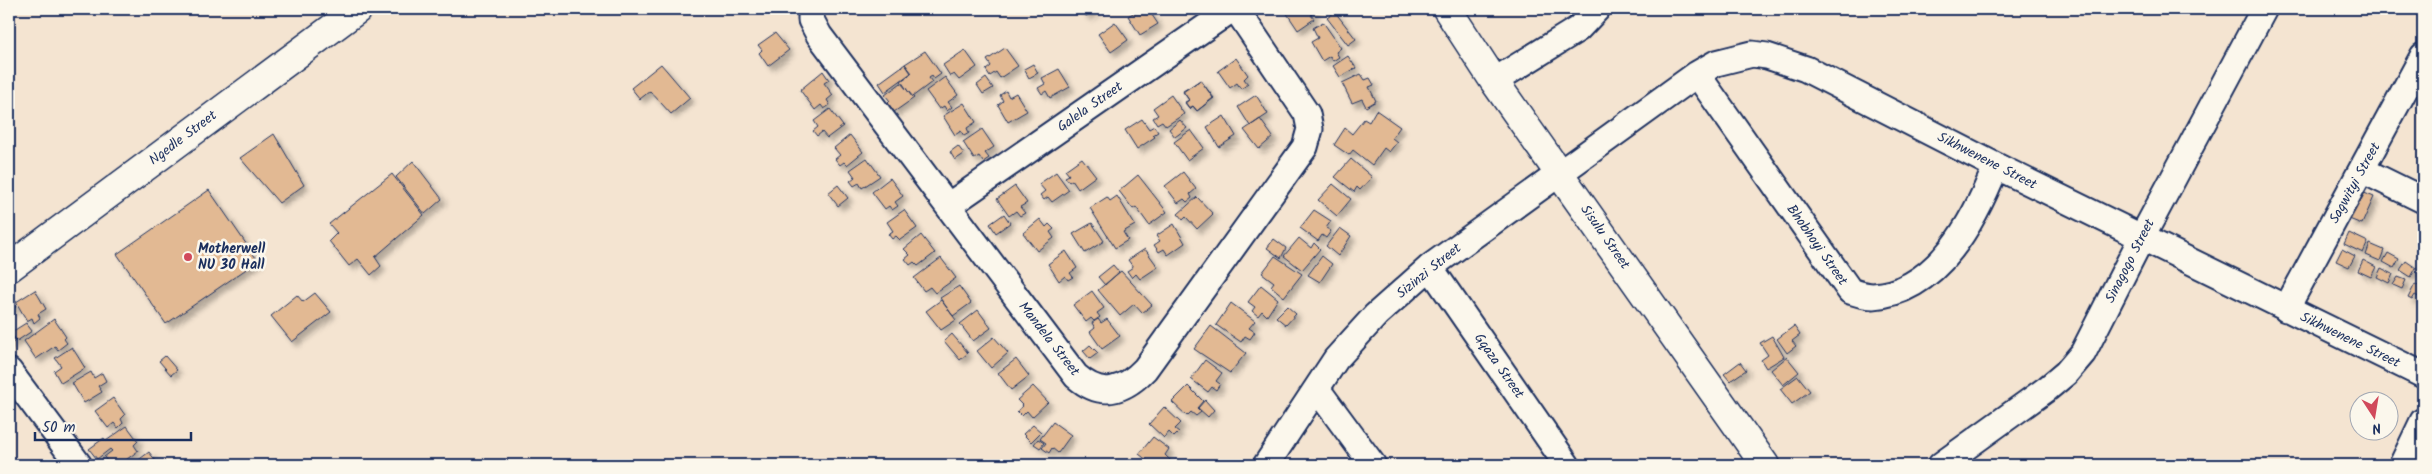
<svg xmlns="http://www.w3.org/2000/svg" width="2432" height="474" font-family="Kalam,sans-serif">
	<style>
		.building { fill: #e2b993; stroke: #1b2f5e; filter: url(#shadow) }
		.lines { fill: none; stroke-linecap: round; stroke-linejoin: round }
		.minor-casing { stroke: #1b2f5e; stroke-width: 29 }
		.tertiary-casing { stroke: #1b2f5e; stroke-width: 31 }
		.minor { stroke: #fbf7ec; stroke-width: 25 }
		.tertiary { stroke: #fbf7ec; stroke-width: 28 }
		.poi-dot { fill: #d1495b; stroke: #fbf7ec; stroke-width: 2 }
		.labels { text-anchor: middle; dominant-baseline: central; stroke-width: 5; stroke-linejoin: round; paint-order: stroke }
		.street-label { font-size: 14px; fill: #1b2f5e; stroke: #fbf7ec }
		.poi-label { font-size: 14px; font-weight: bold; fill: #1b2f5e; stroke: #fbf7ec; text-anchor: start }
	</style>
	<defs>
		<filter id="shadow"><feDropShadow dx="4.5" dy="4.5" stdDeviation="2.5" flood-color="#0004"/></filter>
	</defs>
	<rect width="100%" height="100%" fill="#f4e4d1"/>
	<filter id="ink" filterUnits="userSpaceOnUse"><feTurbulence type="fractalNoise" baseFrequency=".02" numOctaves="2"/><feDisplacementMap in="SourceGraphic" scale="10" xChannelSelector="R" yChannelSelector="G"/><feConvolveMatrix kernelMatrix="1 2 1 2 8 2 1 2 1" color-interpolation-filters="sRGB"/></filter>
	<g filter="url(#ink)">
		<path class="building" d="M1081,9H1097L1086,16Z
			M1140,9H1148L1158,24L1140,35L1128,16Z
			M1290,9H1314L1316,11L1311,15L1314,19L1298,30L1286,12Z
			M1335,12L1356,39L1348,45L1327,18Z
			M1115,22L1128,40L1111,52L1098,34Z
			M1323,22L1341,48L1336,52L1339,57L1333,61L1330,56L1322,61L1311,42L1318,38L1313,28Z
			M775,33L789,50L768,66L759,53L762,50L758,45Z
			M1005,48L1018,66L1000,78L996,72L990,76L986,70L991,66L987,60Z
			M965,50L977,67L959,80L954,74L950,76L943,65Z
			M925,51L941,74L934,79L932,76L929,78L932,82L912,97L901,81L912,73L905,64Z
			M1348,56L1356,68L1340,77L1333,66Z
			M1236,58L1248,75L1244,79L1248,84L1241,89L1237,83L1230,88L1218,71Z
			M661,64L690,98L671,114L650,91L640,99L631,88Z
			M905,64L911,73L885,92L879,83Z
			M1033,64L1038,73L1029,78L1024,69Z
			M1059,69L1070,87L1050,98L1046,91L1042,94L1038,88L1045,84L1042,78Z
			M823,71L829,80L824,83L833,95L827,100L830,105L824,109L821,105L815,110L800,90Z
			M1361,74L1365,80L1370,78L1374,85L1369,87L1376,101L1366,107L1362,99L1352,103L1342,83Z
			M945,77L958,95L948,102L952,107L947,111L944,106L939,109L926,91Z
			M986,78L993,88L983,94L977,85Z
			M1200,80L1214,98L1197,111L1193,106L1189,108L1185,103L1189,100L1183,92Z
			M1201,80L1213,98L1197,111L1193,106L1190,109L1185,102L1189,100L1183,91Z
			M901,83L914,98L894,112L888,103L890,101L885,95Z
			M1006,91L1009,97L1016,93L1027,111L1008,122L998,105L1003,101L1000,95Z
			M1171,95L1184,114L1166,126L1162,121L1157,124L1153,118L1158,115L1153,108Z
			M1256,95L1268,114L1250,126L1238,107Z
			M964,103L976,122L967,128L969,133L964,136L961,131L955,135L943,116Z
			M830,109L843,126L827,138L822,132L817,136L813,131L818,127L814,121Z
			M1376,110L1400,127L1392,138L1397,142L1389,152L1384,148L1372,165L1353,150L1349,155L1334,145L1345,128L1352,134L1364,119L1369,122Z
			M1224,116L1236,136L1219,147L1207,127Z
			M1142,119L1149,129L1154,126L1158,132L1153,135L1155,137L1137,149L1125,130Z
			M1260,119L1273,137L1259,149L1244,130Z
			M1180,120L1187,128L1175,137L1169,129Z
			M982,129L994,147L985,153L989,158L983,162L979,156L974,159L963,142Z
			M1191,130L1204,148L1187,160L1174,142Z
			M274,134L304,185L279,203L240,158Z
			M850,135L863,152L847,165L844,162L840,165L835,159L840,155L834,148Z
			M958,146L964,154L955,160L950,152Z
			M867,158L880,176L862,188L859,183L854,186L850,181L855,177L850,170Z
			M1082,158L1096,176L1078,189L1072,180L1069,182L1065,177L1069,175L1065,170Z
			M1351,159L1372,177L1360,190L1357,187L1354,192L1335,177Z
			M413,161L442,199L425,214L396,177Z
			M1056,172L1069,190L1052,202L1048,197L1044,200L1040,195L1045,191L1039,184Z
			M1183,172L1196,189L1190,194L1192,198L1187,202L1184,199L1178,203L1165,186Z
			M392,174L424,215L375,257L381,266L371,275L358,259L349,266L329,241L337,233L329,224Z
			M1138,175L1167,212L1149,225L1136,207L1133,209L1119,191Z
			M890,178L903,196L895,202L898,206L892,210L889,206L885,209L872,192Z
			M1333,184L1351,199L1337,216L1318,200Z
			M838,185L848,198L838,206L828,193Z
			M1015,186L1027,203L1020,207L1025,213L1020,216L1016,211L1009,216L997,199Z
			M209,190L258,261L166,324L117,254Z
			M2362,192L2374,197L2362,224L2349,219Z
			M1117,196L1135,225L1123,232L1128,240L1115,248L1090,208L1107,197L1110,201Z
			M1197,197L1213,214L1197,229L1186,217L1183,220L1178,214Z
			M904,210L917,228L900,240L896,236L892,239L888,234L893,231L887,222Z
			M1314,210L1331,221L1326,228L1331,231L1326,238L1322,235L1318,241L1300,228Z
			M1004,214L1010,223L996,233L990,224Z
			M1040,219L1046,227L1049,224L1054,229L1050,232L1054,238L1037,251L1023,233Z
			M1092,223L1104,241L1085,253L1073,234Z
			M1174,224L1185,243L1168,255L1164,249L1159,252L1154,245L1160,241L1156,236Z
			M1340,228L1351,236L1338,256L1326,246Z
			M2349,233L2368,242L2363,253L2344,244Z
			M921,235L935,253L918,266L914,262L910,265L905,259L910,255L904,249Z
			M1299,238L1311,248L1314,243L1320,249L1302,270L1284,256Z
			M1274,239L1286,248L1281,258L1267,248Z
			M2370,244L2384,250L2380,261L2366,255Z
			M1145,249L1158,267L1140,279L1136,274L1132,278L1127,271L1133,267L1128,260Z
			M2342,249L2355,256L2349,267L2336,261Z
			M1066,251L1077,268L1070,273L1073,277L1068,280L1065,276L1059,281L1048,264Z
			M2388,253L2399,259L2394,268L2383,262Z
			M1275,256L1302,274L1284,297L1271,286L1274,282L1262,273Z
			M1322,256L1332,264L1320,282L1308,275Z
			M941,258L956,278L935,293L930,287L924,291L914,278Z
			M2363,260L2376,267L2371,277L2358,271Z
			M2406,261L2416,268L2411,277L2400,270Z
			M1113,265L1119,272L1105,285L1098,277Z
			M2381,268L2393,274L2389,283L2377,277Z
			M1121,271L1152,305L1142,313L1134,304L1120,316L1098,290Z
			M2398,277L2406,280L2402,289L2393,285Z
			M2415,284L2423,288V299L2415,295L2412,300L2408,298Z
			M1261,285L1278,299L1267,316L1262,311L1258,316L1252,311L1255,307L1248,302Z
			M959,286L971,303L953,316L940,298Z
			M35,290L46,309L38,314L40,318L34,323L32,318L27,321L16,302Z
			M1092,291L1104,308L1097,313L1100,317L1094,321L1091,318L1086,322L1073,305Z
			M315,293L331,312L292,342L271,316L297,295L303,302Z
			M9,297L16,307L9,312Z
			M941,300L956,320L941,330L926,311Z
			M1231,303L1255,321L1249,328L1255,332L1250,339L1245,336L1241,342L1216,325Z
			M1287,306L1296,314L1286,325L1276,317Z
			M978,310L991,328L973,341L960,324Z
			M54,319L66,337L64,339L67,343L58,350L55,346L36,359L24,341Z
			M1098,319L1101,323L1107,319L1120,336L1102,349L1090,332L1095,328L1092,323Z
			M26,323L32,331L17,341L10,333Z
			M1211,326L1246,353L1230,373L1194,349Z
			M1794,326L1800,335L1792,341L1796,346L1787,353L1777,339Z
			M9,331L16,340L9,346Z
			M952,334L968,353L960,360L944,341Z
			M1772,336L1784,357L1766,368L1761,360L1768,355L1760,343Z
			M994,337L1008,353L991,368L977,351Z
			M1090,345L1098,353L1090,359L1083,351Z
			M72,347L85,368L61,383L54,371L61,366L55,358Z
			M165,356L177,370L171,375L159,361Z
			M1787,357L1799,372L1783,385L1771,370Z
			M1016,359L1029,376L1011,390L998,373Z
			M1205,360L1222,373L1216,381L1220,384L1216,390L1212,387L1208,392L1191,379Z
			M1740,362L1746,370L1730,381L1724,374Z
			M91,372L94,378L102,373L106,381L98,386L102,392L84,403L72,383Z
			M1798,376L1810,391L1792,404L1780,389Z
			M1033,386L1048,402L1032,417L1027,411L1022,416L1017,411L1023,406L1017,400Z
			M1188,386L1203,401L1197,408L1201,412L1196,416L1191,412L1187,416L1172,402Z
			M113,398L125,415L121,419L123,423L118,428L114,423L108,428L95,411Z
			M1205,400L1214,410L1208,417L1198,408Z
			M1164,407L1181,423L1175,429L1179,432L1174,437L1169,432L1164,438L1149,424Z
			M1053,422L1071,435L1058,453L1052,448L1049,453L1042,448L1046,443L1040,439Z
			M1033,425L1041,432L1031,442L1023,434Z
			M127,426L138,441L134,445L138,451L119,465H110L104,457L112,451L110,449L97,459L89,449L104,438L106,441Z
			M1153,437L1169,449L1165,455L1170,460L1166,465L1160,461L1157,465H1153L1139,454Z
			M1038,439L1044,443L1040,448L1034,444Z
			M149,452L159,465H132Z
			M1175,460L1181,465H1170Z"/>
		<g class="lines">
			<defs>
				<path id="minor" d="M811,9V20L819,35L1076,376C1101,398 1123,392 1145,369L1305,147L1310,129L1307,114L1236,9
					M1697,74L1850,291C1857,293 1865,296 1873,296C1938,292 1975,219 1996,166
					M1494,81L1578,29L1597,9
					M2362,170L2423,200
					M948,206L1232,9
					M1430,267L1567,465
					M2286,309L2423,56
					M9,371L79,465
					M1317,389L1373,465
					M1266,465L1336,359L1376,315L1430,267L1697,74L1716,63L1752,54L1767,56L1806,69L1996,166L2423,375
					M1941,465L2048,388L2066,373L2083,353L2142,237L2264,9
					M2402,465L2423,421"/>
				<path id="tertiary" d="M1447,9L1494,81L1765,465
					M9,268L358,9"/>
			</defs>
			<use href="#minor" class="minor-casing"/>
			<use href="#tertiary" class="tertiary-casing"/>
			<use href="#minor" class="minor"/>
			<use href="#tertiary" class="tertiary"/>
		</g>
	</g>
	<circle class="poi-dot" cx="188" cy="257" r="5"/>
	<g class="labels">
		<g class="street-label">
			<text transform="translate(1090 107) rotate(-35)">Galela Street</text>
			<text transform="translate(183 138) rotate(-37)">Ngedle Street</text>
			<text transform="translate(1987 161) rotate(27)">Sikhwenene Street</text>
			<text transform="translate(2355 183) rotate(-61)">Sagwityi Street</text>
			<text transform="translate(1605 237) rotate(55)">Sisulu Street</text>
			<text transform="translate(1817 245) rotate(55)">Bhobhoyi Street</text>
			<text transform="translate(2130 261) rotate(-63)">Sinagogo Street</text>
			<text transform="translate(1429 271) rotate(-39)">Sizinzi Street</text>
			<text transform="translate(1049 339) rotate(52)">Mandela Street</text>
			<text transform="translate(2350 340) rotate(26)">Sikhwenene Street</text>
			<text transform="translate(1499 366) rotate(55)">Gqaza Street</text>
		</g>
		<g class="poi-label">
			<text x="198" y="249">Motherwell<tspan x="198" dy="16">NU 30 Hall</tspan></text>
		</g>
	</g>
	<rect width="2432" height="474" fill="none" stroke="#fbf7ec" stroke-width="30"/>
	<rect x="15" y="15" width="2402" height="444" fill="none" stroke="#1b2f5e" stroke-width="2" filter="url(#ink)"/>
	<g transform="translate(2374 416) rotate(168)"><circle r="24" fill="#fbf7ec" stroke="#a1a7b3"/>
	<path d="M0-4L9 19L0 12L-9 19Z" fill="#d1495b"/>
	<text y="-8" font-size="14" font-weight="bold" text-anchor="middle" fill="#1b2f5e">N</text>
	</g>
	<path d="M35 432v8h156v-8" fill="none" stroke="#1b2f5e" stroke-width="2.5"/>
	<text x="42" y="432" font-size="15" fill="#1b2f5e" stroke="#fbf7ec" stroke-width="4" paint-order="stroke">50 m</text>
</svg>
